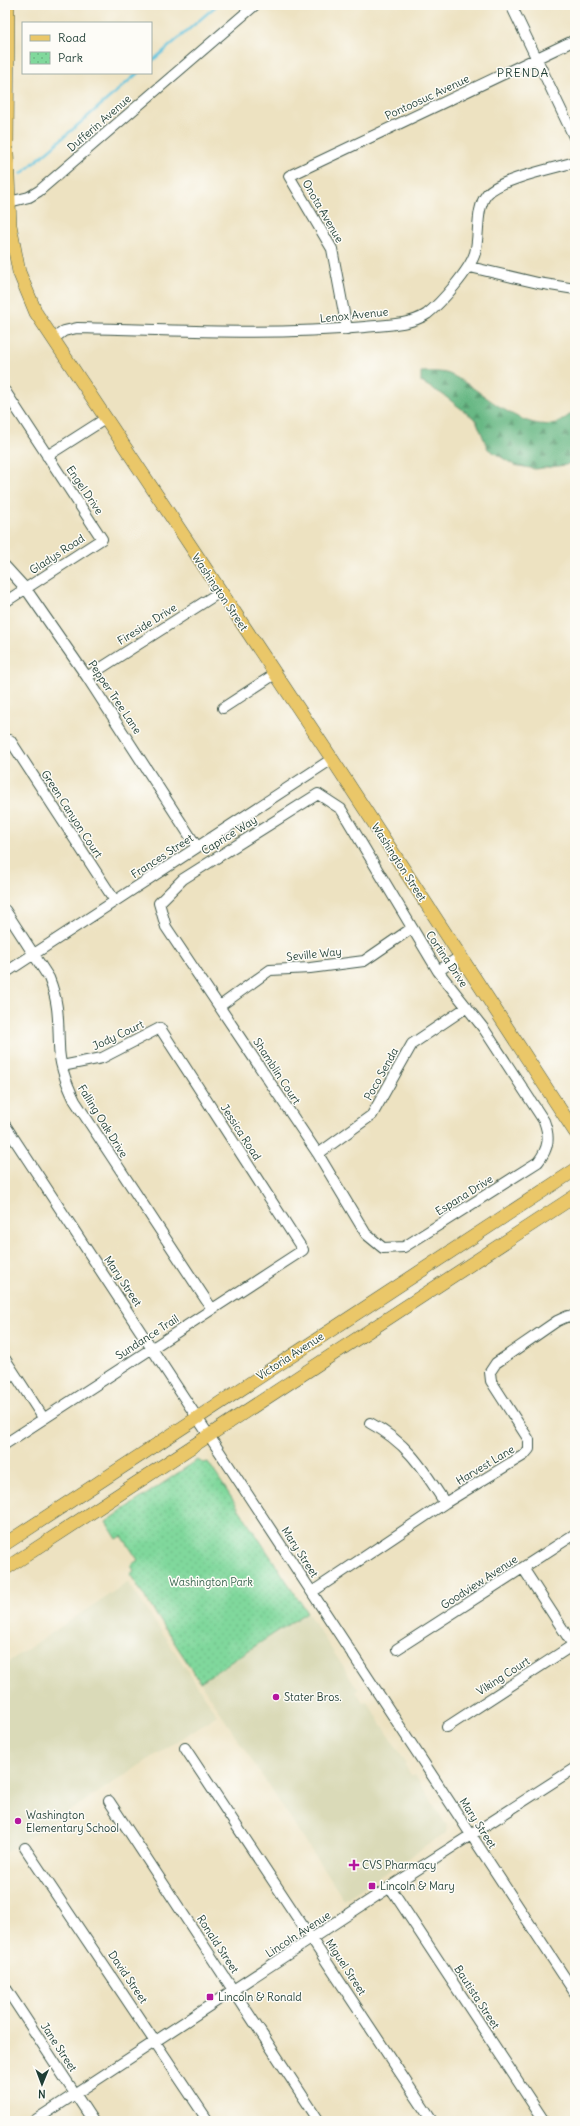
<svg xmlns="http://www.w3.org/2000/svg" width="580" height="2126" viewBox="0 0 580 2126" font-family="Delius,sans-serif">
  <defs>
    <pattern id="forest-firs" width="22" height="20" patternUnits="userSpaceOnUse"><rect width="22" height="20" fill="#68b884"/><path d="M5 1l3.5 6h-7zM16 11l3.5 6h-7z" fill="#55976d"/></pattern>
    <pattern id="park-dots" width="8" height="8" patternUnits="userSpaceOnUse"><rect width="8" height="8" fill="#80d89c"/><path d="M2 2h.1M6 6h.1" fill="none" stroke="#6eba87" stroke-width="1.8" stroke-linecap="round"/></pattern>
  </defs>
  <rect width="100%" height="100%" fill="#fdfcf7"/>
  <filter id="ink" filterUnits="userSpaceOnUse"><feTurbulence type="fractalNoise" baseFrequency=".025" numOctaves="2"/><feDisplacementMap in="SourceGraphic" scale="8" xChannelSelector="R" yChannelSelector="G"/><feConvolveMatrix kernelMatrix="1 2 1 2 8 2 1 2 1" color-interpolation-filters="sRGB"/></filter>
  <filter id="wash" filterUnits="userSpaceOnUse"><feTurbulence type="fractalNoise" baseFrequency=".012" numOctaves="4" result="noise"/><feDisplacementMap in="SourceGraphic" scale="16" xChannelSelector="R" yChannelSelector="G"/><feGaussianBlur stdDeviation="0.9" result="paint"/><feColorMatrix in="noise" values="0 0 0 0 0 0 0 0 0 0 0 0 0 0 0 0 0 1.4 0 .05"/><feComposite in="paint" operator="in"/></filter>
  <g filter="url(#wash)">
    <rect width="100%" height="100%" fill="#ede2c1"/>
    <path fill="#dadab8" d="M128,1582l89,133 -212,138v-189z
      M307,1612l51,77 -2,3 7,10 4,-1 39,61 -1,3 6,10h4l32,51 -1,7 -102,67 -144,-218z"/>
    <path fill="url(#forest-firs)" stroke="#447a5c" d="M421,372c9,0 20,-1 28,2 31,13 67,56 105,50 6,-1 15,-9 21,-13v49l-9,5 -31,4 -21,-4 -26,-16 -12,-29 -34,-26 -21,-12z"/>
    <path fill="url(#park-dots)" stroke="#508a68" d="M197,1460l7,3 4,-1 99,150 -107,70 -70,-108 4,-3 -3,-6 7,-5 -16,-24 -5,3 -11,-17z"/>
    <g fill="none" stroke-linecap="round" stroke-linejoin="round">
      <path stroke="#5dc1db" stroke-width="2.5" d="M151,62l66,-57
        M21,174l117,-101"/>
    </g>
  </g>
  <g filter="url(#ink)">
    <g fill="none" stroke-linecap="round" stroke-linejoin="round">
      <g stroke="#3e5649" stroke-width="12">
        <path id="minor" d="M511,5l64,134
          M9,202l20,-5 10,-6 216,-186
          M470,267l68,16 37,6
          M347,329l-15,-80 -43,-73 286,-136
          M53,339l11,-8 13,-3c96,2 193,8 288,-1 19,-2 46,-2 62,-13 14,-11 43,-44 48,-61 5,-18 0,-44 12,-59 13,-15 68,-26 88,-32
          M5,391l97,148 -97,63
          M47,456l58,-37
          M5,566l21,23 61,88 110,170
          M87,677l133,-85
          M223,708l52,-34
          M10,740l105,161
          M318,794l23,15 97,162 46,58 60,92c6,16 5,27 -6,41l-134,85 -21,1 -17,-14 -48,-80 -152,-227 -7,-24 24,-24z
          M5,910l44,68c10,25 9,41 10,67 0,19 7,38 16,56l137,208
          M438,971l23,-15
          M5,973l327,-214
          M220,1006l50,-36 40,-2 54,-7 48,-33
          M5,1125l570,868
          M318,1154l54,-39 40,-71 55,-37
          M5,1359l39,60
          M370,1423c38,20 53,46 75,80
          M5,1444l298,-194 -143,-222 -58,30 -40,8
          M523,1568l52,80
          M312,1592l133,-89 79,-48 5,-6v-9l-38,-59 -1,-9 6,-9 61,-42 11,-5 7,3
          M397,1649l178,-115
          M447,1727l126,-82
          M185,1748l247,373
          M109,1801l210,320
          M25,1848l183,273
          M390,1887l154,234
          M5,1987l88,134
          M34,2121l356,-234 185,-119"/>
      </g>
      <g stroke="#3e5649" stroke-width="14">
        <path id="major" d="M8,5l-1,147 3,73 9,47 17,41 296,446 243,373
          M5,1544l570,-374
          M5,1569l570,-373"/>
      </g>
      <use href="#minor" stroke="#fff" stroke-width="10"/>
      <use href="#major" stroke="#eac769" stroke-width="13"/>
    </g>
  </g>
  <g fill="#b5179e" stroke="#fdfcf7" stroke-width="1.5">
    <circle cx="276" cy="1697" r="4"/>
    <circle cx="18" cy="1821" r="4"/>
    <path d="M352 1859h4v4h4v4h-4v4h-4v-4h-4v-4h4z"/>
    <rect x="368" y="1882" width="8" height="8" rx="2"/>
    <rect x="206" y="1993" width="8" height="8" rx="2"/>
  </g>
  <g text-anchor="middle" stroke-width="3" stroke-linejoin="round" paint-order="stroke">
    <g font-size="11" fill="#1f3d34" stroke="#fdfcf7">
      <text transform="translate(427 97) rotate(-25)" y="4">Pontoosuc Avenue</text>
      <text transform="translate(99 123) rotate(-41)" y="4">Dufferin Avenue</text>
      <text transform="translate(323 211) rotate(60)" y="4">Onota Avenue</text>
      <text transform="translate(354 315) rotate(-6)" y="4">Lenox Avenue</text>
      <text transform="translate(85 490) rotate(56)" y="4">Engel Drive</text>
      <text transform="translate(57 554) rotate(-33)" y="4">Gladys Road</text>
      <text transform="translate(220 592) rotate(56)" y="4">Washington Street</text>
      <text transform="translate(147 624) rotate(-32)" y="4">Fireside Drive</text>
      <text transform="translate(115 697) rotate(56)" y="4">Pepper Tree Lane</text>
      <text transform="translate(72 814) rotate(57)" y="4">Green Canyon Court</text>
      <text transform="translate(229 835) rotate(-32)" y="4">Caprice Way</text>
      <text transform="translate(162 856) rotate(-33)" y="4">Frances Street</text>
      <text transform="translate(399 862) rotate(57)" y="4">Washington Street</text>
      <text transform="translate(314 954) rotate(-6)" y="4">Seville Way</text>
      <text transform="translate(447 959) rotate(56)" y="4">Cortina Drive</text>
      <text transform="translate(118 1035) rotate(-25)" y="4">Jody Court</text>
      <text transform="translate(277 1071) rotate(57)" y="4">Shamblin Court</text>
      <text transform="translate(381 1074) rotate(-61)" y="4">Poco Senda</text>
      <text transform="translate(103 1121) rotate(58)" y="4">Falling Oak Drive</text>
      <text transform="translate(241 1132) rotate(57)" y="4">Jessica Road</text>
      <text transform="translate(464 1195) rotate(-32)" y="4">Espana Drive</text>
      <text transform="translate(123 1281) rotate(56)" y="4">Mary Street</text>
      <text transform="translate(147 1337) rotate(-33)" y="4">Sundance Trail</text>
      <text transform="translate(290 1356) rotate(-33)" y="4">Victoria Avenue</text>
      <text transform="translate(485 1465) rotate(-31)" y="4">Harvest Lane</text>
      <text transform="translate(300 1552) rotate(57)" y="4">Mary Street</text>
      <text transform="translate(479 1582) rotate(-33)" y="4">Goodview Avenue</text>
      <text transform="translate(503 1676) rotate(-33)" y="4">Viking Court</text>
      <text transform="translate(478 1823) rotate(57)" y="4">Mary Street</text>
      <text transform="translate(298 1934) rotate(-33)" y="4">Lincoln Avenue</text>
      <text transform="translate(218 1944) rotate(57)" y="4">Ronald Street</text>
      <text transform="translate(346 1967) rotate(57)" y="4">Miguel Street</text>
      <text transform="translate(128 1977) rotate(56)" y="4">David Street</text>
      <text transform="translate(477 1997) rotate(57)" y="4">Bautista Street</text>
      <text transform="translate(59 2047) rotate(57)" y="4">Jane Street</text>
    </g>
    <g font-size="11" fill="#37644e" stroke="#fdfcf7">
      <text x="211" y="1586">Washington Park</text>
    </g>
    <g font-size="11" fill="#1f3d34" stroke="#fdfcf7" text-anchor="start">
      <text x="284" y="1701">Stater Bros.</text>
      <text x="26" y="1819">Washington<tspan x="26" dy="13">Elementary School</tspan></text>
      <text x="362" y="1869">CVS Pharmacy</text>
      <text x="380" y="1890">Lincoln &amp; Mary</text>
      <text x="218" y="2001">Lincoln &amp; Ronald</text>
    </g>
    <g font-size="12" letter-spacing="1" fill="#1f3d34" stroke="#fdfcf7">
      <text x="523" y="77">PRENDA</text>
    </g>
  </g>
  <rect width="580" height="2126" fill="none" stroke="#fdfcf7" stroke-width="20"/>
  <rect x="22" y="22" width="130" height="52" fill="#fdfcf7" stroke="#a4b0a9"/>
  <rect x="30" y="35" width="20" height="6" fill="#eac769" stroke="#a4b0a9"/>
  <text x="58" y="42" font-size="12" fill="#1f3d34">Road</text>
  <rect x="30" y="52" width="20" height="12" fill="url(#park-dots)" stroke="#a4b0a9"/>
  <text x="58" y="62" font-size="12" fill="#1f3d34">Park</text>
  <g transform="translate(42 2084) rotate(181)" stroke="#fdfcf7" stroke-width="3" paint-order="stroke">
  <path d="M0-3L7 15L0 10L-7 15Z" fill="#1f3d34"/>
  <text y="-6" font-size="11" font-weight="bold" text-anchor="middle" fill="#1f3d34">N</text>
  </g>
</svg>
